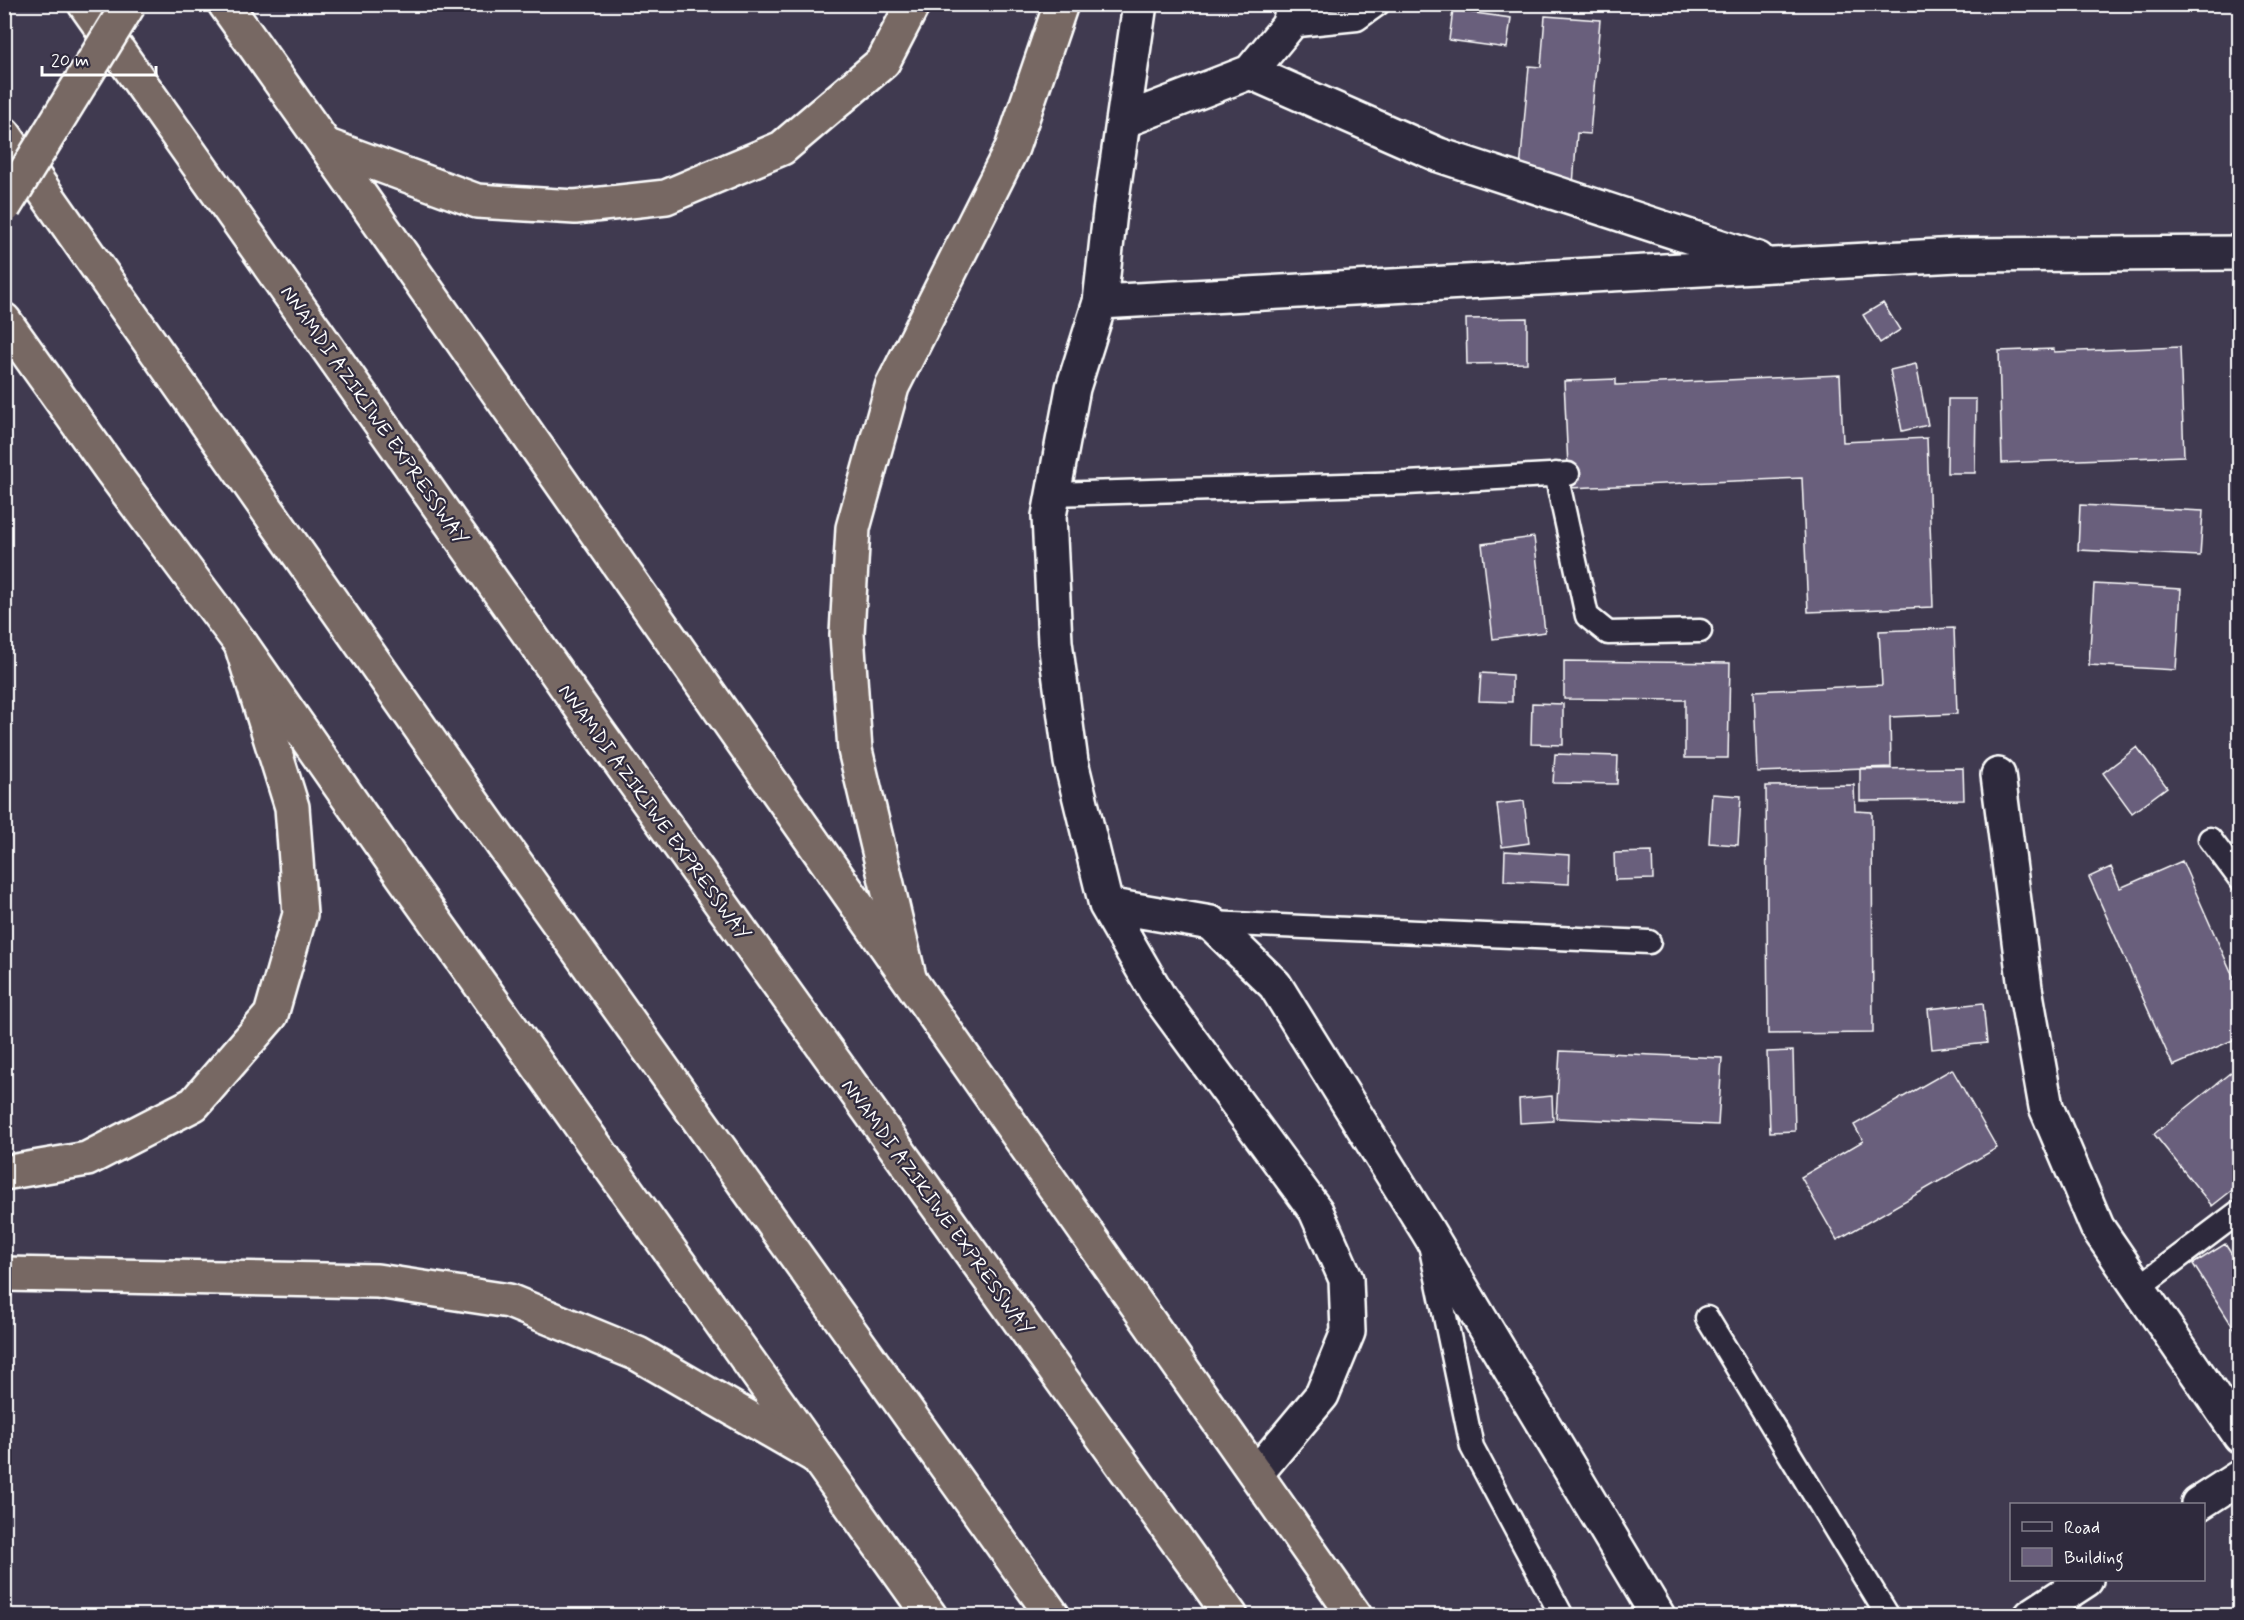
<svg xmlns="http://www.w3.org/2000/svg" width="2244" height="1620" viewBox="0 0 2244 1620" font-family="Mynerve,sans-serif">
  <rect width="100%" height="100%" fill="#403a50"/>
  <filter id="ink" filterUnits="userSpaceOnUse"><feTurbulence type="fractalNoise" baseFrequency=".0167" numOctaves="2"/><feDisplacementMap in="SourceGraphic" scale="12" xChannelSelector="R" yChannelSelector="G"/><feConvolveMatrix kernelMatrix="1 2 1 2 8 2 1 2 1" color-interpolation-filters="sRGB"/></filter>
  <g filter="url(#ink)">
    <path fill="#695e7b" stroke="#fff" stroke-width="1.5" d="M1855,4h47v2l-47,-1z
      M1453,10l58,8 -4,30 -58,-8z
      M1545,16l55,4 -10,114 -13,-1 -4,52 -54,-4 10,-115 12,1z
      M1883,303l17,27 -20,13 -17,-28z
      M1527,318v45l-60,1 -1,-45z
      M2180,347l4,109 -182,7 -3,-112 55,-2v3z
      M1916,364l12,61 -26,6 -12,-61z
      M1840,375l3,67 84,-4 6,169 -125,5 -6,-134 -233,10 -5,-107 52,-2v6z
      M1948,399h28l-1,74h-28z
      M2080,505l123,6 -3,45 -122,-6z
      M1534,537l11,95 -52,7 -11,-95z
      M2094,584l87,5 -5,81 -87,-5z
      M1954,628l3,86 -67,3 1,50 -134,5 -3,-81 128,-6 -3,-54z
      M1564,661l166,2 -2,95h-43v-58l-121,-1z
      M1481,673l31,2v27l-33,-1z
      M1532,703l31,1v41l-32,-1z
      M2137,747l30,40 -35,26 -29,-40z
      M1555,754l63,2 -1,28 -64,-1z
      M1963,768l1,32 -104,1v-32z
      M1854,785l1,26 17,1 1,221 -105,1 -2,-248z
      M1712,794l29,2 -3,49 -29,-2z
      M1524,801l5,42 -27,4 -5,-43z
      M1505,851l65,4 -1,29 -65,-3z
      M1652,852l1,27 -38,1 -1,-27z
      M2182,861l58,131v45l-67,29 -84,-189 22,-10 9,21z
      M1983,1003l4,40 -55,6 -4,-40z
      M1560,1051l162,7 -4,67 -162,-7z
      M1793,1051l2,80 -25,1 -3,-80z
      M2240,1065v119l-28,22 -58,-72z
      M1952,1069l45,79 -160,92 -36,-63 62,-36 -9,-16z
      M1552,1096l1,25 -33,2 -1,-24z
      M2225,1244l15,23v71l-47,-74z"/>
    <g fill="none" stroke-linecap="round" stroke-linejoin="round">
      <g stroke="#fff" stroke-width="27">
        <path id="service" d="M1288,26l69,-7 21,-15
          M1556,474l31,142 21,17 92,-2
          M1053,494l354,-11 161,-9
          M2210,839l30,40
          M1211,923l438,19
          M1431,1249l41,198 90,169
          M2139,1287l101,-76
          M1707,1318l181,298"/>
      </g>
      <g stroke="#fff" stroke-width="38">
        <path id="minor" d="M1140,4l-30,208 -10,90 -27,86 -24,128 6,126 16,120 35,143 53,92 157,214 30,68 2,53 -26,63 -66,79
          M1250,72l189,83 319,104
          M1123,121l127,-49 38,-46 7,-22
          M1100,302l857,-47 283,-2
          M1998,775l27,213 21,119 51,120 143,209
          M1106,905l105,18 64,62 152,245 231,386
          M2198,1504l42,-27
          M2031,1616l55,-36"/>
      </g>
      <g stroke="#fff" stroke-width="38">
        <path id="trunk" d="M225,4l100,141 1030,1471
          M4,320l107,150 130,174 162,232 527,740"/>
      </g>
      <g stroke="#fff" stroke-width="38">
        <path id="motorway" d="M85,4l509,722 637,890
          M4,134l469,669 580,813
          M325,145l152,56 98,6 91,-10 116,-49 101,-86 30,-58
          M909,977l-54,-227 -8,-116 6,-106 39,-141 120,-239 49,-144
          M4,1173l83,-14 107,-55 77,-89 29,-101 -8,-107 -51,-163
          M4,1274l373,7 132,20 129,53 179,103"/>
      </g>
      <use href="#service" stroke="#2f2a3d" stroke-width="22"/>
      <use href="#minor" stroke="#2f2a3d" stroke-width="33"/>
      <use href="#trunk" stroke="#776864" stroke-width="33"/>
      <use href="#motorway" stroke="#776864" stroke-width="33"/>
      <g stroke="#fff" stroke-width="38" stroke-linecap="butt">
        <path id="motorway-bridge" d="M4,207l125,-203"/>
      </g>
      <use href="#motorway-bridge" stroke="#776864" stroke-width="33"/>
    </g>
  </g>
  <g text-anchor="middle" stroke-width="4.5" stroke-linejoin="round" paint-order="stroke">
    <g font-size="20" fill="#fff" stroke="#2f2a3d">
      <text transform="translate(375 415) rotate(55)" y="7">NNAMDI AZIKIWE EXPRESSWAY</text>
      <text transform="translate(655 812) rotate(54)" y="7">NNAMDI AZIKIWE EXPRESSWAY</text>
      <text transform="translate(938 1207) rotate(54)" y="7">NNAMDI AZIKIWE EXPRESSWAY</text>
    </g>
  </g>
  <rect width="2244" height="1620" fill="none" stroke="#2f2a3d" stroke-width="24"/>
  <rect x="12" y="12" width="2220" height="1596" fill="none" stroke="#fff" stroke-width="2" filter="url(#ink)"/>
  <rect x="2010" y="1503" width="195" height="78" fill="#2f2a3d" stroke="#827f8b" stroke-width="1.5"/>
  <rect x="2022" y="1522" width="30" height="9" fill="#2f2a3d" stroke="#827f8b" stroke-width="1.5"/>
  <text x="2064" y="1533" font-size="18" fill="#ffffff">Road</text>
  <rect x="2022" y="1548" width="30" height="18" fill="#695e7b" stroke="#827f8b" stroke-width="1.5"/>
  <text x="2064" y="1563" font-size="18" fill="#ffffff">Building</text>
  <path d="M42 66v9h114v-9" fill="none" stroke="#ffffff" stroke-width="3"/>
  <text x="51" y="66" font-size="18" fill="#ffffff" stroke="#2f2a3d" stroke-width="4.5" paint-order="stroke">20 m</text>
</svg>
